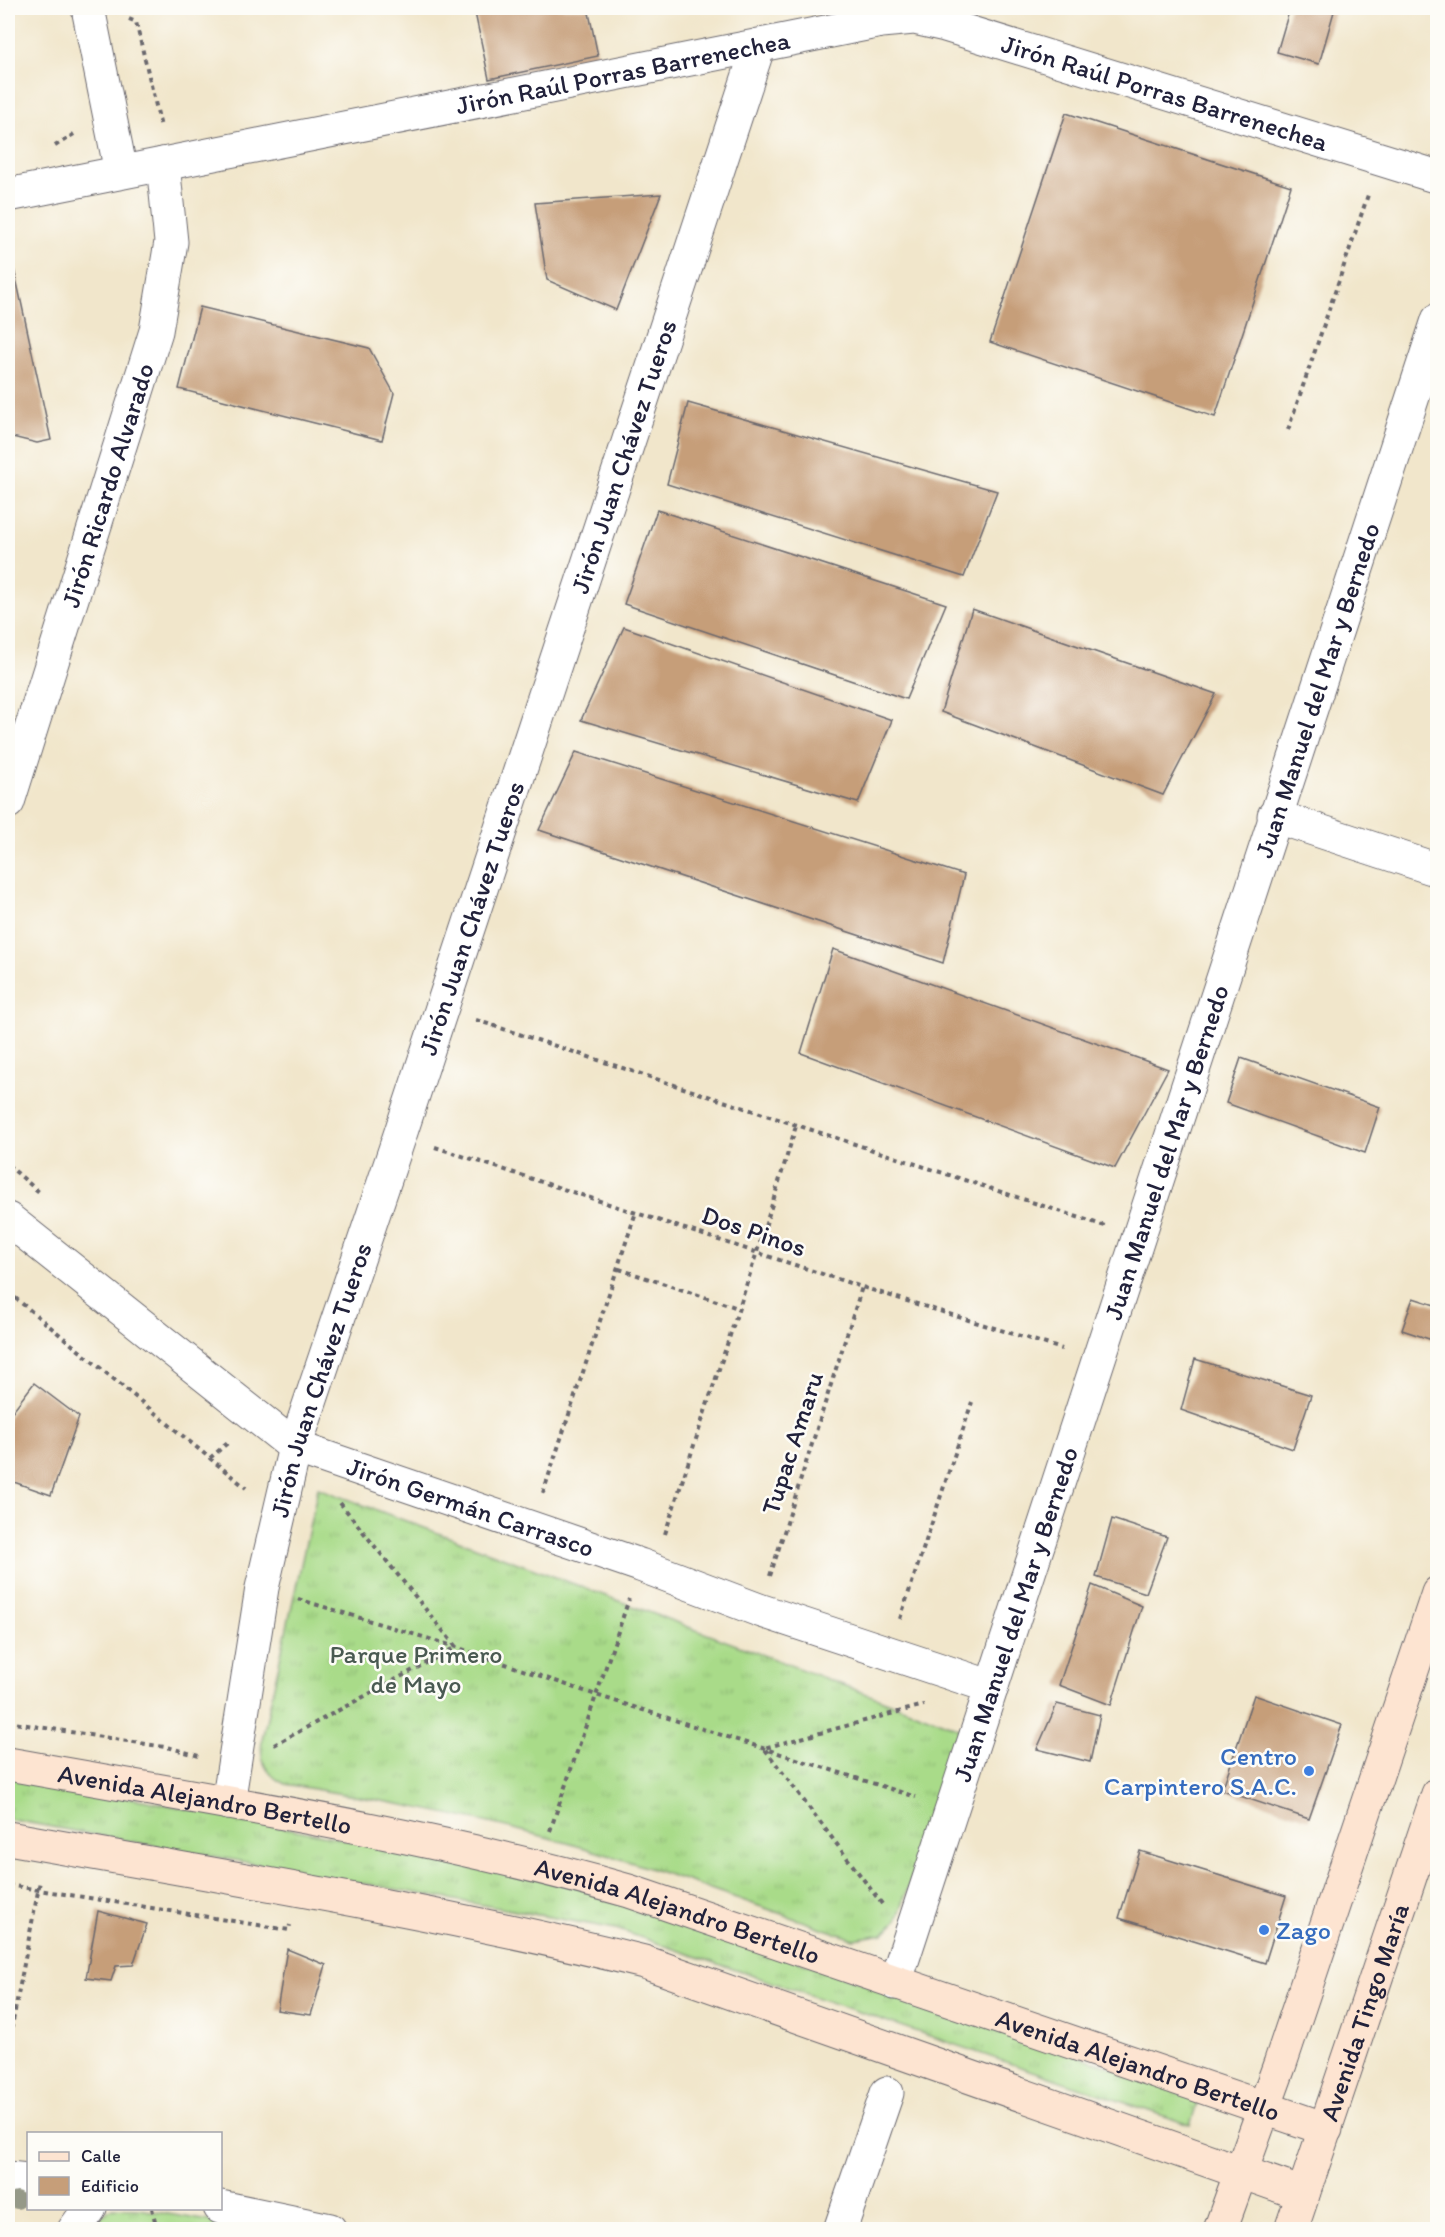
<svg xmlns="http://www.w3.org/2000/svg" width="1445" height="2237" viewBox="0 0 1445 2237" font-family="Itim,sans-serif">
  <defs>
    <pattern id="grass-tufts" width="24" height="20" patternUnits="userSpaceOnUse" patternTransform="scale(1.5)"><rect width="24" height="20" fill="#a9db89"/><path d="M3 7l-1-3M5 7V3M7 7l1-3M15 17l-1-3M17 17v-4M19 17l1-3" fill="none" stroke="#91bc77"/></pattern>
  </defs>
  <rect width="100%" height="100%" fill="#fdfcf7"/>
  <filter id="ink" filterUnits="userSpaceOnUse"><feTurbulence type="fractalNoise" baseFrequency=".0167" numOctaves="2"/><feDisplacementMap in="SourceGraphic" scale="12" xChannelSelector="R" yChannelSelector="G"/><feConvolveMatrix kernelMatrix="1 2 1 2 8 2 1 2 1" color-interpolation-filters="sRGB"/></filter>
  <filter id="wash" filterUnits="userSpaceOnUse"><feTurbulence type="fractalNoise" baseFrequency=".008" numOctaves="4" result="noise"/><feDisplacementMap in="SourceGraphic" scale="24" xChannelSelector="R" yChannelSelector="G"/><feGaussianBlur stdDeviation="1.35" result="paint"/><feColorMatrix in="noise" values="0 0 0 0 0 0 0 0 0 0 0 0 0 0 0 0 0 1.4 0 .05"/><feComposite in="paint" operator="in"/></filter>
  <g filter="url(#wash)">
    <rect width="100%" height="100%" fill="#f1e6cb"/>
    <path fill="url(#grass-tufts)" stroke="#667e62" stroke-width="1.5" d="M318,1488l645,242 -66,190 -14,14 -29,5c-107,-36 -214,-78 -324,-106 -81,-21 -163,-35 -245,-49 -19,-9 -26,-23 -23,-44z
      M8,1774l557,108 634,215 -9,28 -574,-196 -608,-110z
      M112,2208l27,1 117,20 -160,1 6,-14z"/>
    <g id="blocks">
      <path fill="#c69e79" d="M474,8h114l10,48 -109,23z
        M1290,8h45l-16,56 -42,-12z
        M1066,113l225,73 -76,231 -225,-75z
        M661,194l-45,116 -69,-30 -12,-77z
        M8,241l43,199 -14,3 -29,-7z
        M200,307l169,41 25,45 -12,47 -203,-51z
        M688,403l309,88 -33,86 -297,-93z
        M657,510l289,94 -40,95 -282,-95z
        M972,609l244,85 -53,101 -222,-83z
        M624,627l268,93 -34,83 -277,-83z
        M576,752l388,123 -21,88 -404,-133z
        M833,949l335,120 -53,99 -314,-115z
        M1241,1058l139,49 -15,46 -139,-50z
        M1413,1298l25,8v36l-36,-12z
        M1195,1359l116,36 -18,54 -112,-39z
        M34,1383l45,34 -28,78 -43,-15v-63z
        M1112,1519l55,18 -21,56 -50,-16z
        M1092,1585l50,21 -31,99 -52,-20z
        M1254,1695l88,30 -33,94 -87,-29z
        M1057,1704l43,11 -10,47 -53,-13z
        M1140,1851l146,45 -21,67 -146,-45z
        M98,1911l49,13 -14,41 -17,1 -5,15 -25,-3z
        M287,1949l39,16 -15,50 -34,-5z"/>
    </g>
  </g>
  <g filter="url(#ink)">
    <use href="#blocks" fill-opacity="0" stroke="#6a676d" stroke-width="1.5"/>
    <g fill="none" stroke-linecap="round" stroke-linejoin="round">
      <g stroke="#6a676d" stroke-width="35">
        <g id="street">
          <path d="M88,8l33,164"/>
          <path id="s1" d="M8,195l873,-174 33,-3 31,7 493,152"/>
          <path id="s2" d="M8,802l148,-471 15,-89 -8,-78"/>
          <path d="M1274,816l164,54"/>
          <path id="s3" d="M8,1219l287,228 345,118 119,45 233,77"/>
          <path id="s4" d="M228,1803l34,-215 33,-141 105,-312 359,-1090"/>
          <path id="s5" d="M895,1983l543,-1663"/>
          <path d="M8,2178l20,2"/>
          <path d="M220,2207l110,23"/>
          <path d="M74,2230l16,-22"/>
          <path d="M840,2230l47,-137"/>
        </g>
      </g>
      <g stroke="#6a676d" stroke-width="35">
        <g id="secondary">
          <path id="s6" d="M8,1764c208,37 417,69 621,127l697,238"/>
          <path d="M8,1838c213,38 426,72 636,124l659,232"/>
          <path d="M1220,2230l60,-166 158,-471"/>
          <path id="s7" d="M1291,2230l147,-436"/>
        </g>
      </g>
      <path stroke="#6a676d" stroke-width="4" stroke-dasharray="4.5 4.5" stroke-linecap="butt" d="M129,19l7,3 25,105
        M55,146l19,-12
        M1288,430l80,-235
        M476,1020l629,206
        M435,1147l427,140 200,62
        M8,1165l31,27
        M619,1269l119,39
        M8,1292l238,196
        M210,1458l20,-17
        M543,1493l93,-281
        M665,1534c44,-136 90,-271 131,-408
        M770,1576l92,-289
        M298,1599l158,48 140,48 320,102
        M900,1619l72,-217
        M8,1722l163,26 28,8
        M274,1745l182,-98 -116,-144
        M550,1831l79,-232
        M8,1885l281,45 1,-5
        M882,1904l-118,-156 160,-43
        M8,2047l32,-166
        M152,2208l5,22"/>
      <use href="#street" stroke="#fff" stroke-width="33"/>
      <use href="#secondary" stroke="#fde4d1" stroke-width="33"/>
    </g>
    <circle fill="#959988" cx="17" cy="2200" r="9"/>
  </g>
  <g fill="#3f7fe0" stroke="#fdfcf7" stroke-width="2">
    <circle cx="1309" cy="1771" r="6"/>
    <circle cx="1264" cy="1930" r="6"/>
  </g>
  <g text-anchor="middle" stroke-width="5" stroke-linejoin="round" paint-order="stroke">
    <g font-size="26" fill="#22223b" stroke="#fdfcf7">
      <text dy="9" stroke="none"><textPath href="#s1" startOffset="627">Jirón Raúl Porras Barrenechea</textPath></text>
      <text dy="9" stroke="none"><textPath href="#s1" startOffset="1185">Jirón Raúl Porras Barrenechea</textPath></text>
      <text dy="9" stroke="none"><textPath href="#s4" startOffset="1406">Jirón Juan Chávez Tueros</textPath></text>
      <text dy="9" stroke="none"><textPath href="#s2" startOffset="332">Jirón Ricardo Alvarado</textPath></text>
      <text dy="9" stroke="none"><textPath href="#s5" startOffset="1360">Juan Manuel del Mar y Bernedo</textPath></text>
      <text dy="9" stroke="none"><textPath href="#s4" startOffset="920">Jirón Juan Chávez Tueros</textPath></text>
      <text dy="9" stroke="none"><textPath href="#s5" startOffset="874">Juan Manuel del Mar y Bernedo</textPath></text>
      <text transform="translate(754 1231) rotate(19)" y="9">Dos Pinos</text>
      <text dy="9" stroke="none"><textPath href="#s4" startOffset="434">Jirón Juan Chávez Tueros</textPath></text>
      <text transform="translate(792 1443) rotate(-72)" y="9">Tupac Amaru</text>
      <text dy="9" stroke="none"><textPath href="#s3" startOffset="552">Jirón Germán Carrasco</textPath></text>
      <text dy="9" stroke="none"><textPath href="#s5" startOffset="388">Juan Manuel del Mar y Bernedo</textPath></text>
      <text dy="9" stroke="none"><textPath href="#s6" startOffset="200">Avenida Alejandro Bertello</textPath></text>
      <text dy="9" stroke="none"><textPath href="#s6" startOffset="686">Avenida Alejandro Bertello</textPath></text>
      <text dy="9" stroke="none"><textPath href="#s7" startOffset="230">Avenida Tingo María</textPath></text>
      <text dy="9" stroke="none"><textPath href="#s6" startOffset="1172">Avenida Alejandro Bertello</textPath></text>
    </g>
    <g font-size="26" fill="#4a5a52" stroke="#fdfcf7">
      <text x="416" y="1663">Parque Primero<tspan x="416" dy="30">de Mayo</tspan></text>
    </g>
    <g font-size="26" fill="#366cbe" stroke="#fdfcf7" text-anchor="end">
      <text x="1297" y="1765">Centro<tspan x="1297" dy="30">Carpintero S.A.C.</tspan></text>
      <text x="1276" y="1939" text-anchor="start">Zago</text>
    </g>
  </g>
  <rect width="1445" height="2237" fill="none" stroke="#fdfcf7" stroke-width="30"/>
  <rect x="27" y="2132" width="195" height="78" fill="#fdfcf7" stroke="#a5a5ac" stroke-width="1.5"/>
  <rect x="39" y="2152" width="30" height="9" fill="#fde4d1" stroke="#a5a5ac" stroke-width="1.5"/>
  <text x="81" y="2162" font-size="18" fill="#22223b">Calle</text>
  <rect x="39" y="2177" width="30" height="18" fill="#c69e79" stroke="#a5a5ac" stroke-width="1.5"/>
  <text x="81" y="2192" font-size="18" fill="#22223b">Edificio</text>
</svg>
